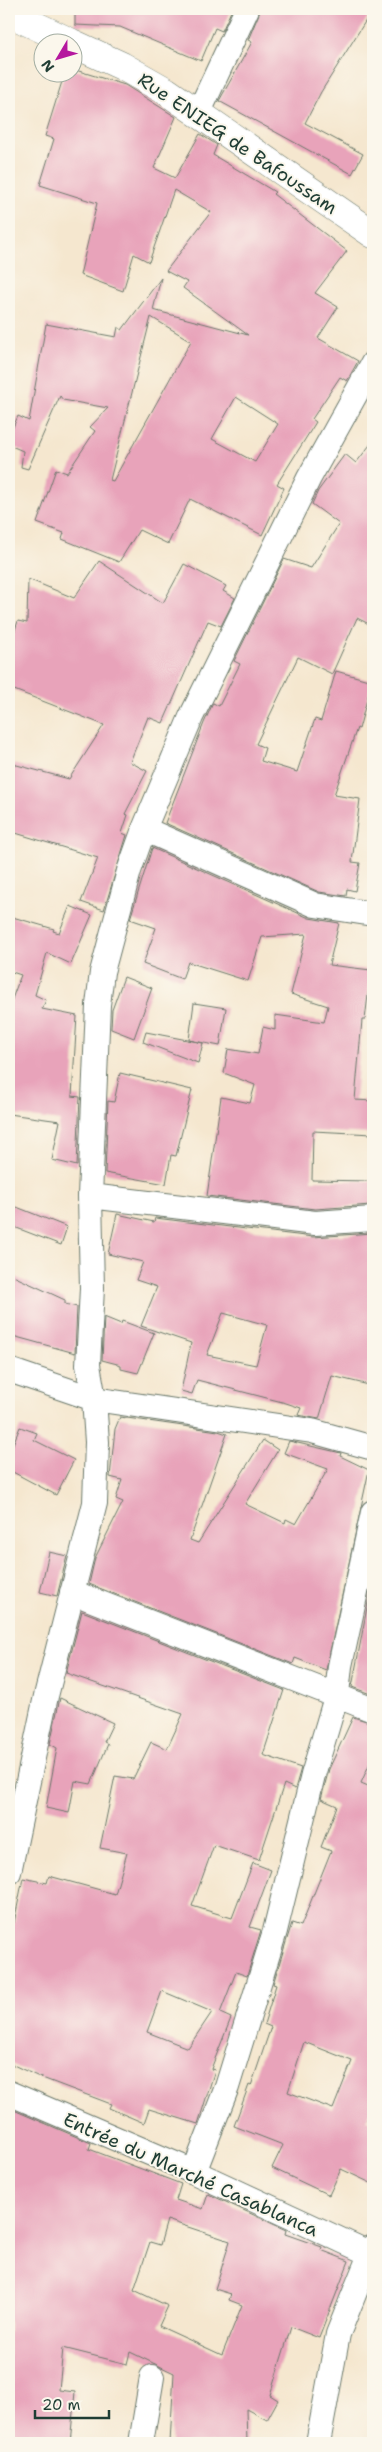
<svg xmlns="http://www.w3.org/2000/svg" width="382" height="2452" viewBox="0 0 382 2452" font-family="'Shantell Sans',sans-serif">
  <rect width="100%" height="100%" fill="#fbf7ec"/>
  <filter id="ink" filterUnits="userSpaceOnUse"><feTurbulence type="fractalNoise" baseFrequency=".02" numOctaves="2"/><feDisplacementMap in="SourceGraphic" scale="10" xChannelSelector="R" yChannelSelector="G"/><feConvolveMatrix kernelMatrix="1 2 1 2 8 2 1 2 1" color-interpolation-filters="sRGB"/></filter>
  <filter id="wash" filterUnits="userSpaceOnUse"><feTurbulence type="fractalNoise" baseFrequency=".0096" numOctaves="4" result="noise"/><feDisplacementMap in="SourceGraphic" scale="20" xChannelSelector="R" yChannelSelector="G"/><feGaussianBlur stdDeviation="1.12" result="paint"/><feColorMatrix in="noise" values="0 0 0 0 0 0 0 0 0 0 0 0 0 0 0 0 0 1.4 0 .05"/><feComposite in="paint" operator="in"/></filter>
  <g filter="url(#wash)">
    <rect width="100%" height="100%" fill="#f5e7cf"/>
    <g id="blocks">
      <path fill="#e8a3ba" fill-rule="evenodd" d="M75,9h157l-10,22 -7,-3 -14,33 -81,-34 -45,-2z
        M261,9h112l-52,83 -16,31 58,31 -11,20 -133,-73 33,-59 -4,-2z
        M72,69l53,16 51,32 -22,51 21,10 25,-44 17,11 -4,10 62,37 -2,2 74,57 -32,42 23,14 -20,31 40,23 -11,20 -7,-4 -28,42 4,3 -39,62 7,4 -22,47 -72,-36 -22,45 -29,-14 -20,32 -57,-23 2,-6 -27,-10 19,-54 11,4 28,-42 -5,-4 18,-19 -45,-8 -3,-4 -32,73 -7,-2 2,-16 -14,-6v-9l9,-20 11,5 17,-97 70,13 2,-10 4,3 39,-52 -8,32 95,25 -65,-47 4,-6 -21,-11 45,-59 -37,-22 -25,72 -15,-8 -11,37 -43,-16 17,-72 -57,-18 14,-46 -9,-3 20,-64h7zM151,317l40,24 -78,140 -3,-1zM236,397l42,27 -23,38 -43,-23z
        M373,441v185l-16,-8 -25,56 -34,-17 -42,87 9,4 -4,13 36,11 18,-53 6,2 15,-50 36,10 -13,48 -2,-1 -23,67 26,4 -8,63 8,1 -5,28 -8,-2 -1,7 -27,-4 -154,-69 39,-100 9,-20 6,3 21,-42 -6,-3 50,-102 27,9 28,-44 -27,-20 6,-13 27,-37 11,9z
        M99,561l64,42 21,-39 42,22 -3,5 12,7 -14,28 -13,-5 -45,102 -15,-6 -18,45 17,9 -22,43 3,1 -6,18 5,2 -23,75 -23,-8 17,-44 -89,-27v-50l4,-17 56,15 35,-54 -95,-37v-40l9,-27 9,2 1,-44 46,19z
        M152,848l157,70 30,5 -10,42 42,5 -6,50h-3l-7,80 18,1v33l-60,-3 -1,49 60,1 -1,24 -56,4 -108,-13 14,-99 29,6 5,-18 -31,-12 4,-24 30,5 5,-27 12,3v-15l49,7 4,-16 -37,-12 15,-60 -44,3 -14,44 -60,-19 -6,17 -39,-15 13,-36 -26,-9z
        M70,906l22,9 -21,49 -24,-11 -12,42 11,5 -4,9 35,7 -5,80 8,1 -3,69 -25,-6 8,-39 -51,-7v-70l3,-15 -3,-1v-21l12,-32 -12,-4v-55l45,13 -1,2 6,2z
        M124,977l28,11 -18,50 -23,-9 1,-19z
        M194,1003l32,5 -6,38 -31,-6z
        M146,1032l57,11 -5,20 -55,-21z
        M120,1073l72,17 -16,66 -5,-1 -5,29 -61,-11 3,-72 6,1z
        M9,1204l58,23 -6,18 -52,-20z
        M117,1214l37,8 1,-4 158,19 60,-4v153l-41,-10 -13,43 -21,-4 3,-7 -15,-5 -89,-23 -5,14 -11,-3 10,-48 -50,-17 16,-39 -21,-7 7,-18 -35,-8zM223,1313l44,12 -11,40 -49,-10z
        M9,1274l56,26v4l12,3 -2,46 -66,-18z
        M104,1317l17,7 1,-3 32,12 -16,40 -17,-4v-4l-19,-5z
        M120,1417l98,14 9,3 -37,106 8,3 65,-103 15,10 -33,54 40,19 1,-4 10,5 32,-55 -44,-16 5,-12 52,12 -1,3 29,14 -43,200 -31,-12 -2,6 -204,-80 6,-26 28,-56 -7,-3 6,-19 -12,-3 5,-48z
        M20,1427l17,6 -3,7 40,20 -18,35 -47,-25v-16z
        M49,1552l18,4 -10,40 -17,-4z
        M373,1576v119l-21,-8z
        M82,1611l202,79 -21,65 38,13 -6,21 -11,-5 -25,76 -45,-15 -22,61 40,12 21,-55 18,7 -21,57 11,3 -14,46 -11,-4 -16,41 11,5 -20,51 4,1 -17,54 -49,-15 -5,14 -35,-15 2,-4 -74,-28 -28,-13v-130l3,-10h2l9,-45 24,5 2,-7 66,18 12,-41 -27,-5 15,-72 18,3 18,-37 16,7 16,-35 -117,-41zM162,1991l50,21 -24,36 -41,-16z
        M60,1698l53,25 -9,19 4,2 -17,40 -16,-3 -6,32 -23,-5 11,-60 -7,-4z
        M353,1717l20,6v33l-12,27 12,5v316l-6,16 6,2v62l-32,-15 -12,26 -57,-27 11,-23 -49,-19 15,-41 2,1 20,-59 -7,-3 12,-39 -3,-1 19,-61 9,3 30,-75 -10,-4 16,-41 -16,-7 8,-30zM304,2042l48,19 -19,48 -45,-17z
        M9,2108l82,35 -2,6 92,35 -5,16 27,9 5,-15 5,2 73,34 -1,4 37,13 -1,3 28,11 -30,77 -28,-11 -21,68 8,5 -11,20 -21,-11 1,34h-77l4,-70 -44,-21 -3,12 -64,-16 -4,42 16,2 -5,51 -61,-5zM167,2220l63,21 -15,48 16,5 -2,6 13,5 -20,50 -63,-29 9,-20 -34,-16 16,-48 10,3z"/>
    </g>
  </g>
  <g filter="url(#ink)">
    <use href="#blocks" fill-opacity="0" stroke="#6a786a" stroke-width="1"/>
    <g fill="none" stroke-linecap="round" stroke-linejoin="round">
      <g stroke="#6a786a" stroke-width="26">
        <path id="minor" d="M198,114l49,-105
          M144,829l171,76 58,9
          M90,1196l225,27 58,-4
          M9,1370l85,29 218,32 61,17
          M72,1592l301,118
          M9,1872l37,-176 49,-193 2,-61 -3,-43 -6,-34 4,-77 -2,-92 8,-191 4,-33 27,-101 15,-42 47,-112 118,-239 64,-115
          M9,2093l185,79 179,83
          M194,2172l33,-85 48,-156 38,-156 24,-81 3,-28 33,-154
          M141,2443l11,-66
          M318,2443l20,-109 35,-87"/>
      </g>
      <g stroke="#6a786a" stroke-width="29">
        <path id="tertiary" d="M9,13l61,29
          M72,43l50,23 44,25 207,143"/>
      </g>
      <use href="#minor" stroke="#fff" stroke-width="24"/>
      <use href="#tertiary" stroke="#fff" stroke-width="28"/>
    </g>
  </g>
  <g text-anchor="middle" stroke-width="4" stroke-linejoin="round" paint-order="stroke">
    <g font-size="19" fill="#1f3d34" stroke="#fbf7ec">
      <text transform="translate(238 143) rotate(34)" y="7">Rue ENIEG de Bafoussam</text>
      <text transform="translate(191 2174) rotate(24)" y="7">Entrée du Marché Casablanca</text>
    </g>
  </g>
  <rect width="382" height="2452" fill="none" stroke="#fbf7ec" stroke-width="30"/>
  <g transform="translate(58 58) rotate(232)"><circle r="24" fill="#fbf7ec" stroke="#a3ada2"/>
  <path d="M0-4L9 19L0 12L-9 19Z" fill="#b5179e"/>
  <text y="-8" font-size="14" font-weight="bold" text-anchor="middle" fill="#1f3d34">N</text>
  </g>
  <path d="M35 2410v8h74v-8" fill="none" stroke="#1f3d34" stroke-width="2.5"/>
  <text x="42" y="2410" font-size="15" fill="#1f3d34" stroke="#fbf7ec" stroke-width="4" paint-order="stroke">20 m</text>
</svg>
